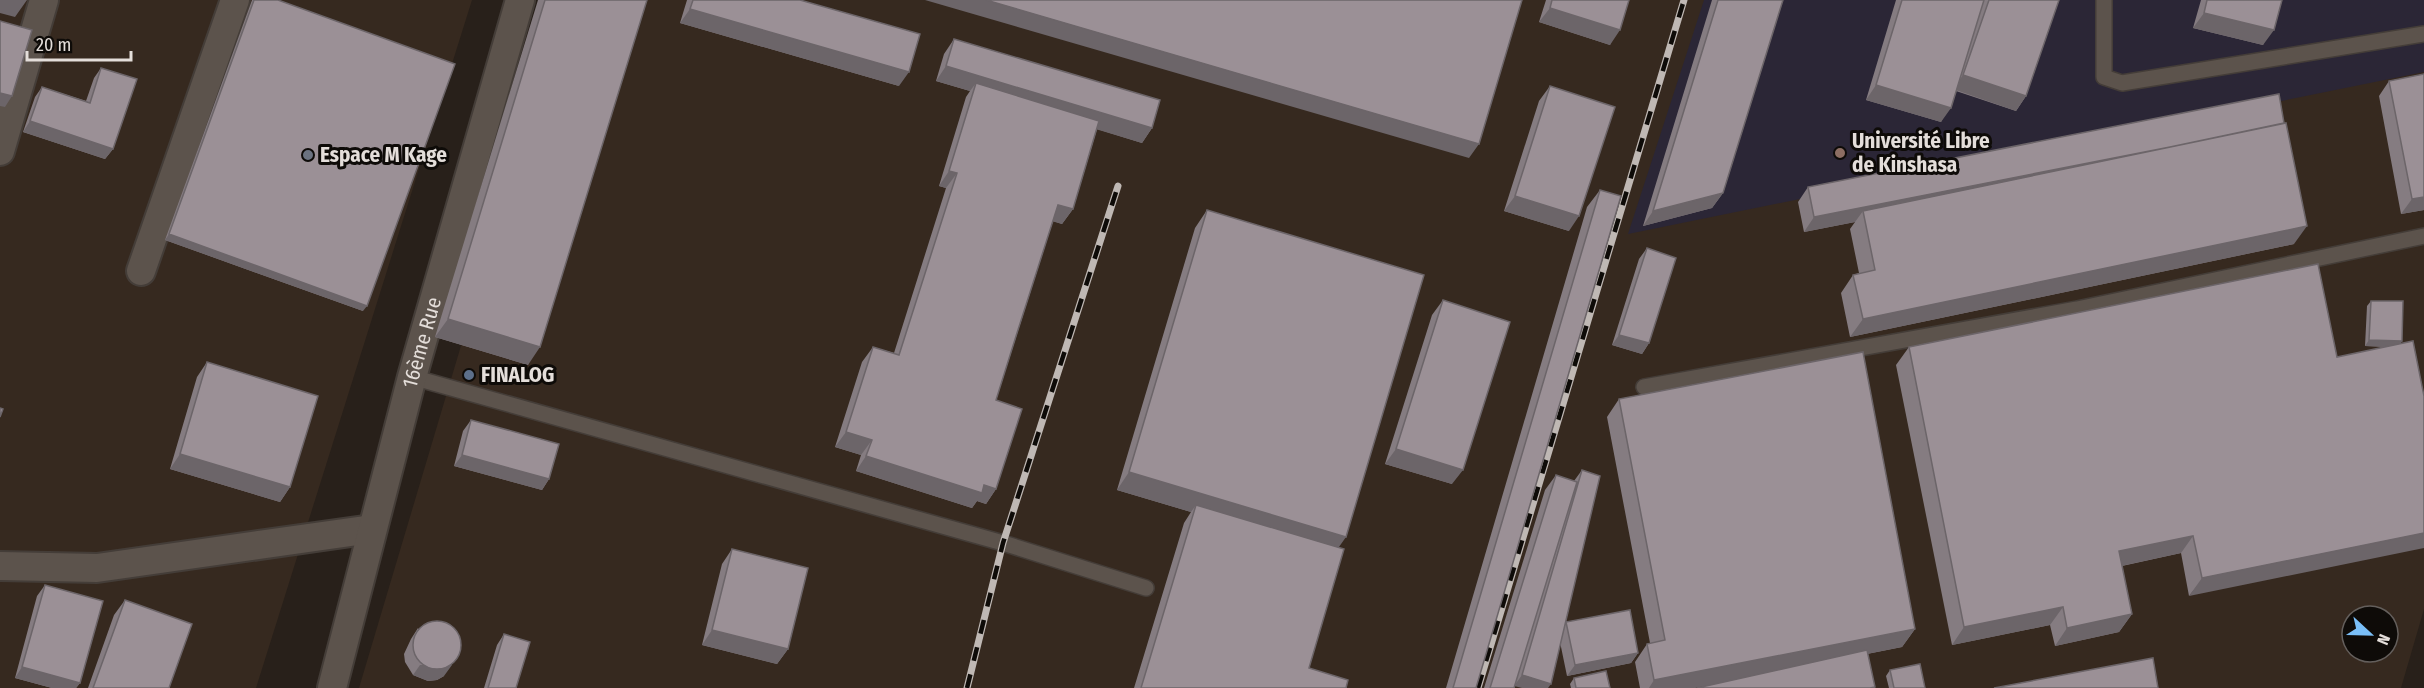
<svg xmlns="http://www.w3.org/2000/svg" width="2424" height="688" viewBox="0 0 2424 688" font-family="'Fira Sans Condensed',sans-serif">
  <rect width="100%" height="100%" fill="#28201a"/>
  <path fill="#36291f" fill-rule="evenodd" d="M0,0h472l-216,688h-256z
    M564,0h1860v609l-23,79h-2042zM2352,616h36v36h-36z"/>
  <path fill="#2b2636" d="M1704,0h720v72l-796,162z"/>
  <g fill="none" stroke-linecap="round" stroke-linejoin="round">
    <g stroke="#443d38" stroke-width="18">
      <path id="service" d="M2104,0v77l18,6 302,-49
        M412,377l591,166 143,45
        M1644,387l433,-78 347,-73"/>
    </g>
    <g stroke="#443d38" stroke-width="32">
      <g id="minor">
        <path d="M0,151l44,-151"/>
        <path d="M141,271l94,-271"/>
        <path d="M0,566l97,2 275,-39"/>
        <path id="s1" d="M332,688l80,-311 108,-377"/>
      </g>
    </g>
    <use href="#service" stroke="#5c534c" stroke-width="15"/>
    <use href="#minor" stroke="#5c534c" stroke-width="28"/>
    <g stroke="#bfb8b4" stroke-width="7">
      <path id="rail" d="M967,688l36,-145 115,-357
        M1478,688l206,-688"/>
    </g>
    <use href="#rail" stroke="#0e0b08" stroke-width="4.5" stroke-dasharray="14" stroke-linecap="butt"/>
  </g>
  <path fill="#857c81" d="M252,0h26l85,311 -198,-71z
    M538,0h109l-119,365 -93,-28z
    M687,0h113l99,86 -219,-63z
    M1546,0h83l-19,45 -71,-23z
    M1712,0h71l-60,193 -11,15 -69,18z
    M1896,0h163l-33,96 -10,15 -60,-20 -15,31 -75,-22z
    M2201,0h81l-19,45 -70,-17z
    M954,39l198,89 -10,15 -45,-14 -24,80 -11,15 -9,-3 -57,179v89l-10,15 -9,-3 -5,7 -116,-37 5,-16 -26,-8 27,-85 11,-15 21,6 52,-165 -7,-2 27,-89 4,-6 -34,-10 8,-27z
    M101,68l12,81 -8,10 -82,-27 12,-35 7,-10 44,14 8,-23z
    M2424,74v136l-23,4 -22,-118 10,-15z
    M1550,86l19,145 -65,-20 35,-110z
    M1808,187l486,57 -444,93 -9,-44 12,-18 6,-2 -9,-44 5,-7 -51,10 -6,-30z
    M1600,190l-124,498h-30l141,-481z
    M1207,210l131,338 -29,120 37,20h-212l50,-165 7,-11 -74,-22 78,-262z
    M1647,248l2,95 -7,11 -30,-9 27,-86z
    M1443,300l9,184 -67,-20 47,-149z
    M2371,301l31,40 -213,255 -8,-43 -59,13 10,48 -13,18 -64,14 -5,-21 -98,20 -56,-280 13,-18 428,10 50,-10 -22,-1 2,-40z
    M207,362l83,125 -10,15 -110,-33 27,-92z
    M1619,399l296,230 -13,18 -35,7 8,33 -1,1h-177l25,-6 -28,6h-54l-5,-26 12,-18 3,-1 -43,-226z
    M471,420l78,59 -7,11 -88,-24 9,-35z
    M1582,470l-17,155 1,-3 72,31 -7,10 -64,13 -7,-34 -45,44 -1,2h-30l61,-198 11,-15 18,6z
    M732,549l56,100 -11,15 -75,-19 20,-81z
    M45,585l35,98 -4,5h-24l-37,-10 22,-82z
    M125,600l44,88h-81l26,-73z
    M418,628l26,48 -7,4 -9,1 -15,-6 -8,-13 -1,-8 7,-15z
    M504,634l12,54h-32l13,-43z
    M1890,670l35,18h-36l-3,-12z
    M1574,678l36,10h-39l-1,-4z"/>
  <path fill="#6c6569" d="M0,0h27l-12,17 -15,-4z
    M925,0h61l493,144 -10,14z
    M1550,8l70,22 -10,15 -71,-23z
    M690,9l219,63 -10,14 -219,-63z
    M2204,13l70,17 -11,15 -70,-17z
    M946,66l206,62 -10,15 -169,-51 3,-9 -6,8 -34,-10z
    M1963,75l63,21 -10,15 -63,-22z
    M1876,85l75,23 -10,14 -75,-22z
    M0,93l12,3 -7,11 -5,-1z
    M30,121l83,28 -8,10 -82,-27z
    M2284,124l-421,87 -8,11 -51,10 10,-15z
    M949,171l8,2 -11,15 -7,-2z
    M1723,193l-11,15 -69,18 10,-15z
    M1515,196l64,20 -10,15 -65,-20z
    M2424,197v13l-23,4 11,-15z
    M1058,205l15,4 -11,15 -14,-4z
    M2307,226l-13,18 -444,93 13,-18z
    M169,234l198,72 -4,5 -198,-71z
    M448,319l92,28 -12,18 -93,-28z
    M1619,335l30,8 -7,11 -30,-9z
    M2369,340l33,1 -4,6 -33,-1z
    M846,432l26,8 -11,15 -26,-8z
    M1396,449l67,21 -11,14 -67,-20z
    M180,454l110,33 -10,15 -110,-33z
    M462,455l87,24 -7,11 -88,-24z
    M866,456l118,29 12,4 -10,15 -9,-3 -5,7 -116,-37z
    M1129,472l217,65 -12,17 -138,-49 -5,7 -74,-22z
    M2424,533v15l-235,48 13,-18z
    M2193,536l-12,17 -74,16 12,-18z
    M2063,607l-13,18 -98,20 12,-18z
    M2132,614l-13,18 -64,14 12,-18z
    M1915,629l-13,18 -208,41h-45l5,-8z
    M712,630l76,19 -11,15 -75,-19z
    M1638,653l-7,10 -64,13 8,-11z
    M420,665h32l-8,11 -7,4 -9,1 -15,-6z
    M22,667l58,16 -4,5h-24l-37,-10z
    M1522,675l29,9 -3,4h-26l-8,-2z"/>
  <path fill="#9b9096" stroke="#6c6569" stroke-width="1.5" d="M254,0h24l177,64 -88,242 -198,-72z
    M545,0h102l-107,347 -92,-28z
    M693,0h107l120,34 -11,38 -219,-63z
    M986,0h536l-43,144z
    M1552,0h77l-9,30 -70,-22z
    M1718,0h65l-60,193 -70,18z
    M1902,0h82l-33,108 -75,-23z
    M1989,0h70l-33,96 -63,-21z
    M2207,0h75l-8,30 -70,-17z
    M0,21l32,9 -20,66 -12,-3z
    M954,39l206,61 -8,28 -206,-62z
    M101,68l36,11 -24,70 -83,-28 12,-34 48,16z
    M2424,74v123l-12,2 -23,-118z
    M976,83l123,38 -26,88 -15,-4 -41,128 -21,67 26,9 -26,80 -12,-4 -2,8 -116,-37 6,-16 -26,-8 27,-85 26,8 58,-182 -8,-2z
    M1550,86l65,21 -36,109 -64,-20z
    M2279,94l5,29 -114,24 -356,70 -6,-30z
    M2286,123l21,103 -444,93 -10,-44 22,-5 -12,-59z
    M1600,190l21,6 -145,492h-23z
    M1207,210l217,65 -78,262 -217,-65z
    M1647,248l29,10 -27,85 -30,-8z
    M2318,264l19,93 76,-16 11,55v137l-222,45 -9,-42 -74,15 13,63 -65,14 -4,-21 -99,20 -55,-280z
    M1443,300l67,22 -47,148 -67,-21z
    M2371,301h32l-1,40 -33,-1z
    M1863,352l52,277 -261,51 -7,-36 18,-4 -46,-241z
    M207,362l111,34 -28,91 -110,-33z
    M0,408l3,1 -3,8z
    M471,420l88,24 -10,35 -87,-24z
    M1582,470l18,6 -49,208 -29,-9z
    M1556,475l21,7 -63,206h-24z
    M1196,505l148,44 -35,119 39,12 -2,8h-205z
    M732,549l76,19 -20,81 -76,-19z
    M45,585l58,16 -23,82 -58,-16z
    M125,600l67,24 -23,64h-76z
    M1630,610l8,43 -63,12 -9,-43z
    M413 645a24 24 0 1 1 48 0a24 24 0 1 1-48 0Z
    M504,634l26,8 -14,46h-28z
    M1867,650l8,37 -5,1h-173z
    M2153,658l5,30h-164z
    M1920,664l5,24h-31l-4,-18z
    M1606,671l4,17h-34l-2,-10z"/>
  <circle fill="#8d6e63" stroke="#0e0b08" stroke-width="2" cx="1840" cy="153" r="6"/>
  <circle fill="#6b7280" stroke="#0e0b08" stroke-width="2" cx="308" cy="155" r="6"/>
  <circle fill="#5c6f8a" stroke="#0e0b08" stroke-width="2" cx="469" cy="375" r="6"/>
  <g text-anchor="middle" stroke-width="6" stroke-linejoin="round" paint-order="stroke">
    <g font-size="21" font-weight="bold" fill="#e4deda" stroke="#0e0b08" text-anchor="start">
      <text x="1852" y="148">Université Libre<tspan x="1852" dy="24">de Kinshasa</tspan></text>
      <text x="320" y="162">Espace M Kage</text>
      <text x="481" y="382">FINALOG</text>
    </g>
    <g font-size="21" fill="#e4deda" stroke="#0e0b08">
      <text dy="7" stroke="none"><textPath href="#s1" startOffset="357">16ème Rue</textPath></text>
    </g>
  </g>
  <g transform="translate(2370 634) rotate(112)"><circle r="28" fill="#0e0b08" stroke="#645f5c" stroke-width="1.5"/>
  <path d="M0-4.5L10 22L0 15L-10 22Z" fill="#7abff8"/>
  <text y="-9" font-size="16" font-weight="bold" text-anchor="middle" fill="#e4deda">N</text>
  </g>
  <path d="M27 51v9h104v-9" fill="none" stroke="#e4deda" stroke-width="3"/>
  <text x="36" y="51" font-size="18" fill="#e4deda" stroke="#0e0b08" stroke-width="4.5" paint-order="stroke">20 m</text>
</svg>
